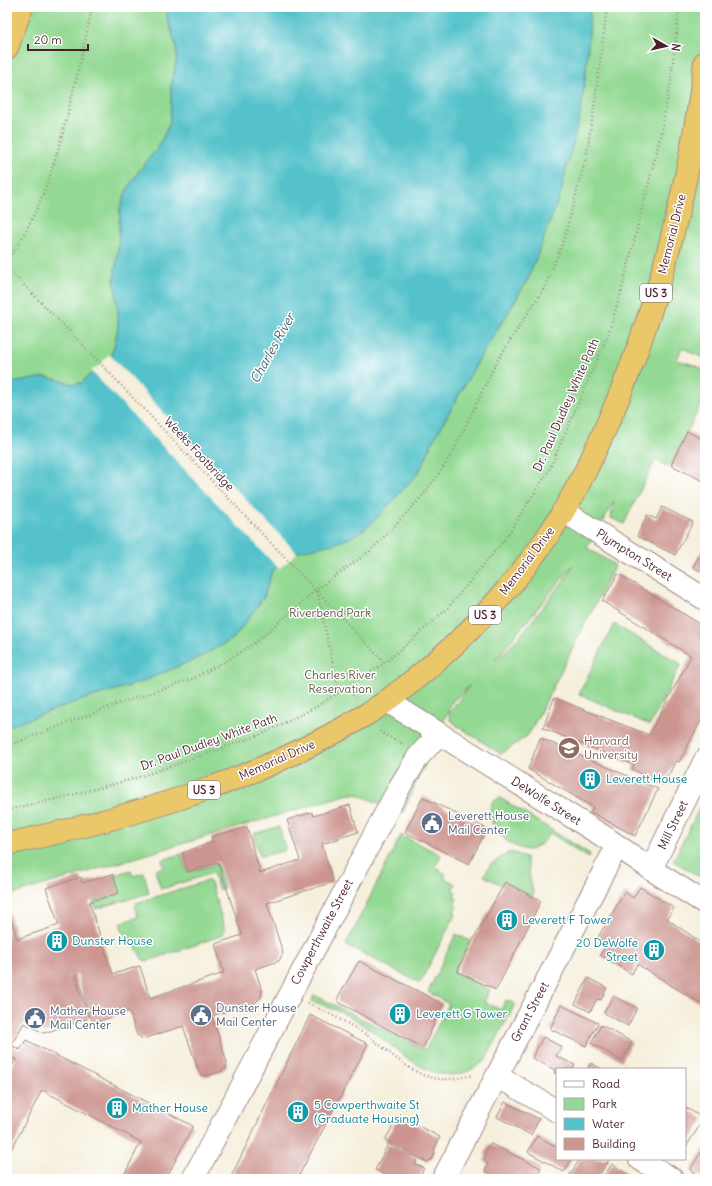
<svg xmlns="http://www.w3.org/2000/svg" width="712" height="1186" viewBox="0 0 712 1186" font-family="Delius,sans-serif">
  <rect width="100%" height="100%" fill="#fff"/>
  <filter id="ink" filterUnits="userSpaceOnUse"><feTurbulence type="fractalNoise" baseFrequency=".025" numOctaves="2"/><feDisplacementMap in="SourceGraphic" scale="8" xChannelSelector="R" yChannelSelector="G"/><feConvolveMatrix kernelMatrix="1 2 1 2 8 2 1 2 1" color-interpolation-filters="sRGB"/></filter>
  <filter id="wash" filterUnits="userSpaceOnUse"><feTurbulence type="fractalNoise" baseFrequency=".012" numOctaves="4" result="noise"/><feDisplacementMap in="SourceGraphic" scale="16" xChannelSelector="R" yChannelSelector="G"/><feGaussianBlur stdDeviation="0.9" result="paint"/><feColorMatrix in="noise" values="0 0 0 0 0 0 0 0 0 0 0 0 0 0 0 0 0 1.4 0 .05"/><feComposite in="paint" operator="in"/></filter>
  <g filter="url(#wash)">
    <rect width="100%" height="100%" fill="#f5efdc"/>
    <path fill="#93d993" stroke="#6e7c5f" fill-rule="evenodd" d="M7,7h161l-1,10 9,29 1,12 -6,28v17l-1,20 -13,26 -18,22 -12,19 -7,18 -2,42 -4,30 4,32v14l-3,17 -4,12 -8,11 -11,7 -11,10 -9,1 -13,-4 -15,-3 -37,7z
      M590,7h115v351l-15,-6 -8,-5 -5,13 17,5 11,5v27l-36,70 -14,-7 -31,64 -13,-6 3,-16 -27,46 28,17 -84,165 -4,6 -26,18 -42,-27 -9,-7 -1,-7 21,-28 -18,17 -49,111 -46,-19h-8l-342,102v-169l74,-27 58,-17 59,-25 35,-19 31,-42 8,-26 24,-19 78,-31 44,-48 8,-15 6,-15 55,-98 19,-29 22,-37 34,-90c4,-26 13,-50 18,-75 6,-35 9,-71 10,-107zM573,565c-6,13 -16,24 -25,35 -16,21 -32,44 -53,60z
      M614,624l67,40 -31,61 -71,-31z
      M705,797v55l-5,9 5,3v16l-32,-19z
      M500,798l90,56 -1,4 -39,-25c-4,8 -12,14 -20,17 -22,-1 -49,-27 -37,-49z
      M277,827h2l1,3 5,18 -1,3 -24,5 -7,-22z
      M401,835l40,20 -6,13 11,6 -2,4 12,6 -4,6 4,2 -2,5 3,2 -3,6 3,1 -3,6 2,1 -36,70 -74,-38z
      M508,853h7l11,5 7,35 -1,7 -48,-24 6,-11z
      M181,854l6,18 30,-8 7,24 -5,2 -6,-17 -52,16 -6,-19 9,-3 -2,-7z
      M131,870l2,6 11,-3 5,20 -54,16 -2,-7 26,-8 -5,-19z
      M206,881h3l2,2 14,47 -2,5 -69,24 -8,2 -3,-1 -12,-21 -5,1 -6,-17 18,-6 -3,-10 1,-4z
      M456,934l14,7 -16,31 36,18 -6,12 17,8 5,-10 9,4 -29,55c-46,43 -88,-13 -127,-37 -14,-9 -31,-15 -47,-21l2,-6 111,55 24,-46 -21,-12z"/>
    <path fill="#54c2cb" stroke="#4f707b" d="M168,7h422c-1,35 -4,71 -10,106 -5,26 -14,51 -18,77l-34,89 -22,37 -19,29 -55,98 -6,15 -8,15 -44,48 -11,9 -13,8 -17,6 -37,8 -24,19 -8,26 -31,42 -35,19 -59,25 -58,17 -74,27v-343l38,-7 14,3 13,4 9,-1 11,-10 11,-7 8,-11 4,-12 3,-17v-14l-4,-32 4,-30 2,-42 7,-18 12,-19 18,-22 13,-26 1,-20v-17l6,-28 -1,-12 -9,-29z"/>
    <path fill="#f5efdc" d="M109,354l95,102 93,97 -18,16 -188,-198 10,-7z"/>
    <g id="blocks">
      <path fill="#cc9590" d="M687,431l18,10v41l-34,-17z
        M662,507l31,15 -18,33 -38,-19 10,-21 9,4z
        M705,544v30l-12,-7z
        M618,574l87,53v86l-26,49 -3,-1 -13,24 -31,-16 2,-4 -91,-37 11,-30 95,37 42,-79 -89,-55z
        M540,738l118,51 -23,47 -44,-24 2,-5 -65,-38z
        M423,797l64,32 -18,35 -64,-32z
        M350,805l8,27 -36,12 11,38 -66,21 16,50 -4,8 -24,8 7,21 -1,7 -5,5 -44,14 15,47 -1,5 -4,3 -15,5 -6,-1 -2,-3 -16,-46 -40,13 -6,-4 -8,-24 -29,10 -8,-1 -4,-5 -11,-41 -2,1 12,44 -43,14 -20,-10 -13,22 9,5 6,-10 167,86 -27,53h-44l19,-37 -99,-52 -35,68v-82l9,-17 -8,-3 -1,2v-153l10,34 42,-14 -13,-37 35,-11 1,6 31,-9 6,19 -30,9 24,72 27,-8 10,32 74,-25 -9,-29 27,-9 -24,-73 -30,10 -6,-19 31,-11 -2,-5 36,-10 13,46 40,-13 -13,-40 25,-8 1,4z
        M705,852v12l-5,-3z
        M505,882l36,19 -45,89 -38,-18 1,-5 14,-27z
        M640,887l34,21 -7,11 38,26v52l-4,7 -64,-40 -5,10 -32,-19 6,-10 -9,-6 28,-47 8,6z
        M359,961l84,43 -20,44 -85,-46v-5z
        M588,978l19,10 -6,12 -4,-1 -7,13 -15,-8z
        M613,996l24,12 -9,18 -24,-13z
        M561,1005l37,18 -12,23 -36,-17z
        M310,1015l58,29 -71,135h-67z
        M601,1025l31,17 -10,19 -31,-18z
        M543,1037l19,10 -6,9 19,9 -2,4h-16v5l-3,-1 1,-3 -23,-12z
        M591,1063l11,6h-14z
        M505,1102l34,17 -8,16 -34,-18z
        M685,1107l19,12 -19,29z
        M399,1116l41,21 -6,12 1,3 -3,7 -5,3 -42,-22z
        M537,1136l20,11v12h15l-8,13 -36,-20z
        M388,1144l29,15 -2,5 9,4 -5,11h-26l-18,-9z
        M491,1144l50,24 -5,11h-36l-15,-8 3,-7 -4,-3 2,-5 -1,-2 3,-8z
        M705,1146v33h-1l-14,-9z
        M580,1159h29v1l-12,19h-30z
        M612,1164l20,13 -1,2h-29z"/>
    </g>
  </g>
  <g filter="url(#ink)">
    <use href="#blocks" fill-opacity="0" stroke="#a08784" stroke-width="1"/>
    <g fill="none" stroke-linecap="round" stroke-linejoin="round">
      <g stroke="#a08784" stroke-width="24">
        <path id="minor" d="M651,869l54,-109
          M496,1077l15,7 46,27
          M640,1159l32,20
          M193,1179l206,-391 19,-31 21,-23
          M443,1179l174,-333"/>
      </g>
      <g stroke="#a08784" stroke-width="24">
        <path id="tertiary" d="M563,511l142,88
          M387,701l219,137 54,37 45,28"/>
      </g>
      <g stroke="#a08784" stroke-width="24">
        <path id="trunk" d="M7,844c125,-27 251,-63 360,-130 22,-13 41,-29 60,-45 49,-41 91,-88 126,-141 21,-32 38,-67 53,-101 52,-116 83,-239 99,-365"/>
      </g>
      <g stroke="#a08784" stroke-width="24">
        <path id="motorway" d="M7,48l15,-41"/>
      </g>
      <path stroke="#a08784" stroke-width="2.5" stroke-dasharray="1 3" stroke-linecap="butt" d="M7,261c35,-49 51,-105 64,-162 8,-31 15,-61 21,-92
        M7,268l73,74 305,321
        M317,591l22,101
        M348,688l7,10
        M380,731l2,2 21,11
        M7,746l110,-42 75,-25 36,-19 25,-16 43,-36 20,-18 54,-39 18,-18 36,-39 17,-23 12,-19 43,-89 15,-24 34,-52 18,-45 23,-84 10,-64 11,-87
        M7,810l57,-13 69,-18 56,-19 73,-26 54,-27 69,-44 61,-53 59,-71 44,-69 59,-135 15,-50 37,-147 10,-53 7,-54 2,-24
        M308,1003c22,11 45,22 64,36 21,15 41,38 68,40 11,1 22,-2 33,-4"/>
      <use href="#minor" stroke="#fff" stroke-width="22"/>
      <use href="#tertiary" stroke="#fff" stroke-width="22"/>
      <use href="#trunk" stroke="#eac769" stroke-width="22"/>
      <use href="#motorway" stroke="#eac769" stroke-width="22"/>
    </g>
  </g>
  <defs>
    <g id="university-disc" transform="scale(1.15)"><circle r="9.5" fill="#8d6e63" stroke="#fff"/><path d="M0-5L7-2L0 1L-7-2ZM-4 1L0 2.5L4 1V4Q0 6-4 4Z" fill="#fff"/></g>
    <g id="building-disc" transform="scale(1.15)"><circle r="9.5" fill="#0f9aa8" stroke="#fff"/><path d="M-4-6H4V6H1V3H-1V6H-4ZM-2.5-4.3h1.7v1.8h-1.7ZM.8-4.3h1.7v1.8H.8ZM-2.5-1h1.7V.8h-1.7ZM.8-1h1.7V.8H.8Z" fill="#fff"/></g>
    <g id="civic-disc" transform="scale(1.15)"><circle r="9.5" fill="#5c6f8a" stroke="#fff"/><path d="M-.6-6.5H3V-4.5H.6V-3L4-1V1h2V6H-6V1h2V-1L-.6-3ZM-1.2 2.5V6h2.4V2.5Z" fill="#fff"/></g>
  </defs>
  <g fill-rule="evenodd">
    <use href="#university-disc" x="569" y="748"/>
    <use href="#building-disc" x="590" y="779"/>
    <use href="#civic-disc" x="432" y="823"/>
    <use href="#building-disc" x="507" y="920"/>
    <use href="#building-disc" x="57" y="941"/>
    <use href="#building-disc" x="654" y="950"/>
    <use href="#building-disc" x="400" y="1014"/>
    <use href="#civic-disc" x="201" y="1015"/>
    <use href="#civic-disc" x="35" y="1018"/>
    <use href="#building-disc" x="117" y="1108"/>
    <use href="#building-disc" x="298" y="1112"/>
  </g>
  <g text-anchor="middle" stroke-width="3" stroke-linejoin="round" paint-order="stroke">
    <g fill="#fff" stroke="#80626b" stroke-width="1">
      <rect x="640" y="284" width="32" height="18" rx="3"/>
      <rect x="469" y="606" width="32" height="18" rx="3"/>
      <rect x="188" y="781" width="32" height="18" rx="3"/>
    </g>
    <g font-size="11" font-weight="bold" fill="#4a1f2b">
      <text x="656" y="297">US 3</text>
      <text x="485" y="619">US 3</text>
      <text x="204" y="794">US 3</text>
    </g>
    <g font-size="12" fill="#4a1f2b" stroke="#fff">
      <text transform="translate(672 234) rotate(-76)" y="4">Memorial Drive</text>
      <text transform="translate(566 405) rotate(-66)" y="4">Dr. Paul Dudley White Path</text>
      <text transform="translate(199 454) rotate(47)" y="4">Weeks Footbridge</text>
      <text transform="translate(634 555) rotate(32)" y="4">Plympton Street</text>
      <text transform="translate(527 561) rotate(-53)" y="4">Memorial Drive</text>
      <text transform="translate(209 742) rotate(-20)" y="4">Dr. Paul Dudley White Path</text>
      <text transform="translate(277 760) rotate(-24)" y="4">Memorial Drive</text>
      <text transform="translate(546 801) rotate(32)" y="4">DeWolfe Street</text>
      <text transform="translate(673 825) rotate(-64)" y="4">Mill Street</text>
      <text transform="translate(322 932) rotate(-62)" y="4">Cowperthwaite Street</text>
      <text transform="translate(530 1012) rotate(-62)" y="4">Grant Street</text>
    </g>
    <g font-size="12" fill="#60574a" stroke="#fff">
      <text x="330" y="617">Riverbend Park</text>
      <text x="340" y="679">Charles River<tspan x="340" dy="14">Reservation</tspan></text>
    </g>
    <g font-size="12" fill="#785e54" stroke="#fff" text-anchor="start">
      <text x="584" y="745">Harvard<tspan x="584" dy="14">University</tspan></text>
    </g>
    <g font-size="12" fill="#0d838f" stroke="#fff" text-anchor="start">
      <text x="606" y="783">Leverett House</text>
      <text x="522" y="924">Leverett F Tower</text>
      <text x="72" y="945">Dunster House</text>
      <text x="638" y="947" text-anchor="end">20 DeWolfe<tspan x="638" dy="14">Street</tspan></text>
      <text x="416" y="1018">Leverett G Tower</text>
      <text x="314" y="1109">5 Cowperthwaite St<tspan x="314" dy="14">(Graduate Housing)</tspan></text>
      <text x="132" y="1112">Mather House</text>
    </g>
    <g font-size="12" fill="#4e5e75" stroke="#fff" text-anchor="start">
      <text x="448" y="820">Leverett House<tspan x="448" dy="14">Mail Center</tspan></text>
      <text x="216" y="1012">Dunster House<tspan x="216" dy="14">Mail Center</tspan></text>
      <text x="50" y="1015">Mather House<tspan x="50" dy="14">Mail Center</tspan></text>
    </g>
    <g font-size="13" font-style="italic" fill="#4e606b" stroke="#fff">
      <text transform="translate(272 348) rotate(-61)" y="5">Charles River</text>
    </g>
  </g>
  <rect width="712" height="1186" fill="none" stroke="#fff" stroke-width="24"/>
  <rect x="556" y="1068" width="130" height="92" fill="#ffffff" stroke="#b7a5aa"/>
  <rect x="564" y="1081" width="20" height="6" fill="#ffffff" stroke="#b7a5aa"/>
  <text x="592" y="1088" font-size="12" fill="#4a1f2b">Road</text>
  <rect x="564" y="1098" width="20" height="12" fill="#93d993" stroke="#b7a5aa"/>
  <text x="592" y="1108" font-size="12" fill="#4a1f2b">Park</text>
  <rect x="564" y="1118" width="20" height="12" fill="#54c2cb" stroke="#b7a5aa"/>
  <text x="592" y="1128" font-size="12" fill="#4a1f2b">Water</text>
  <rect x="564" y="1138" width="20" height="12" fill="#cc9590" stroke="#b7a5aa"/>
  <text x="592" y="1148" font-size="12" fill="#4a1f2b">Building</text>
  <g transform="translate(666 46) rotate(98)" stroke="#ffffff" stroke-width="3" paint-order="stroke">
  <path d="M0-3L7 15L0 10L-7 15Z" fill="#4a1f2b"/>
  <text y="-6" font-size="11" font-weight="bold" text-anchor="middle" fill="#4a1f2b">N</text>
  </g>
  <path d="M28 44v6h60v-6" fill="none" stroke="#4a1f2b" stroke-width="2"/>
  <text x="34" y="44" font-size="12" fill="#4a1f2b" stroke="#ffffff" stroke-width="3" paint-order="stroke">20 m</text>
</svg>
